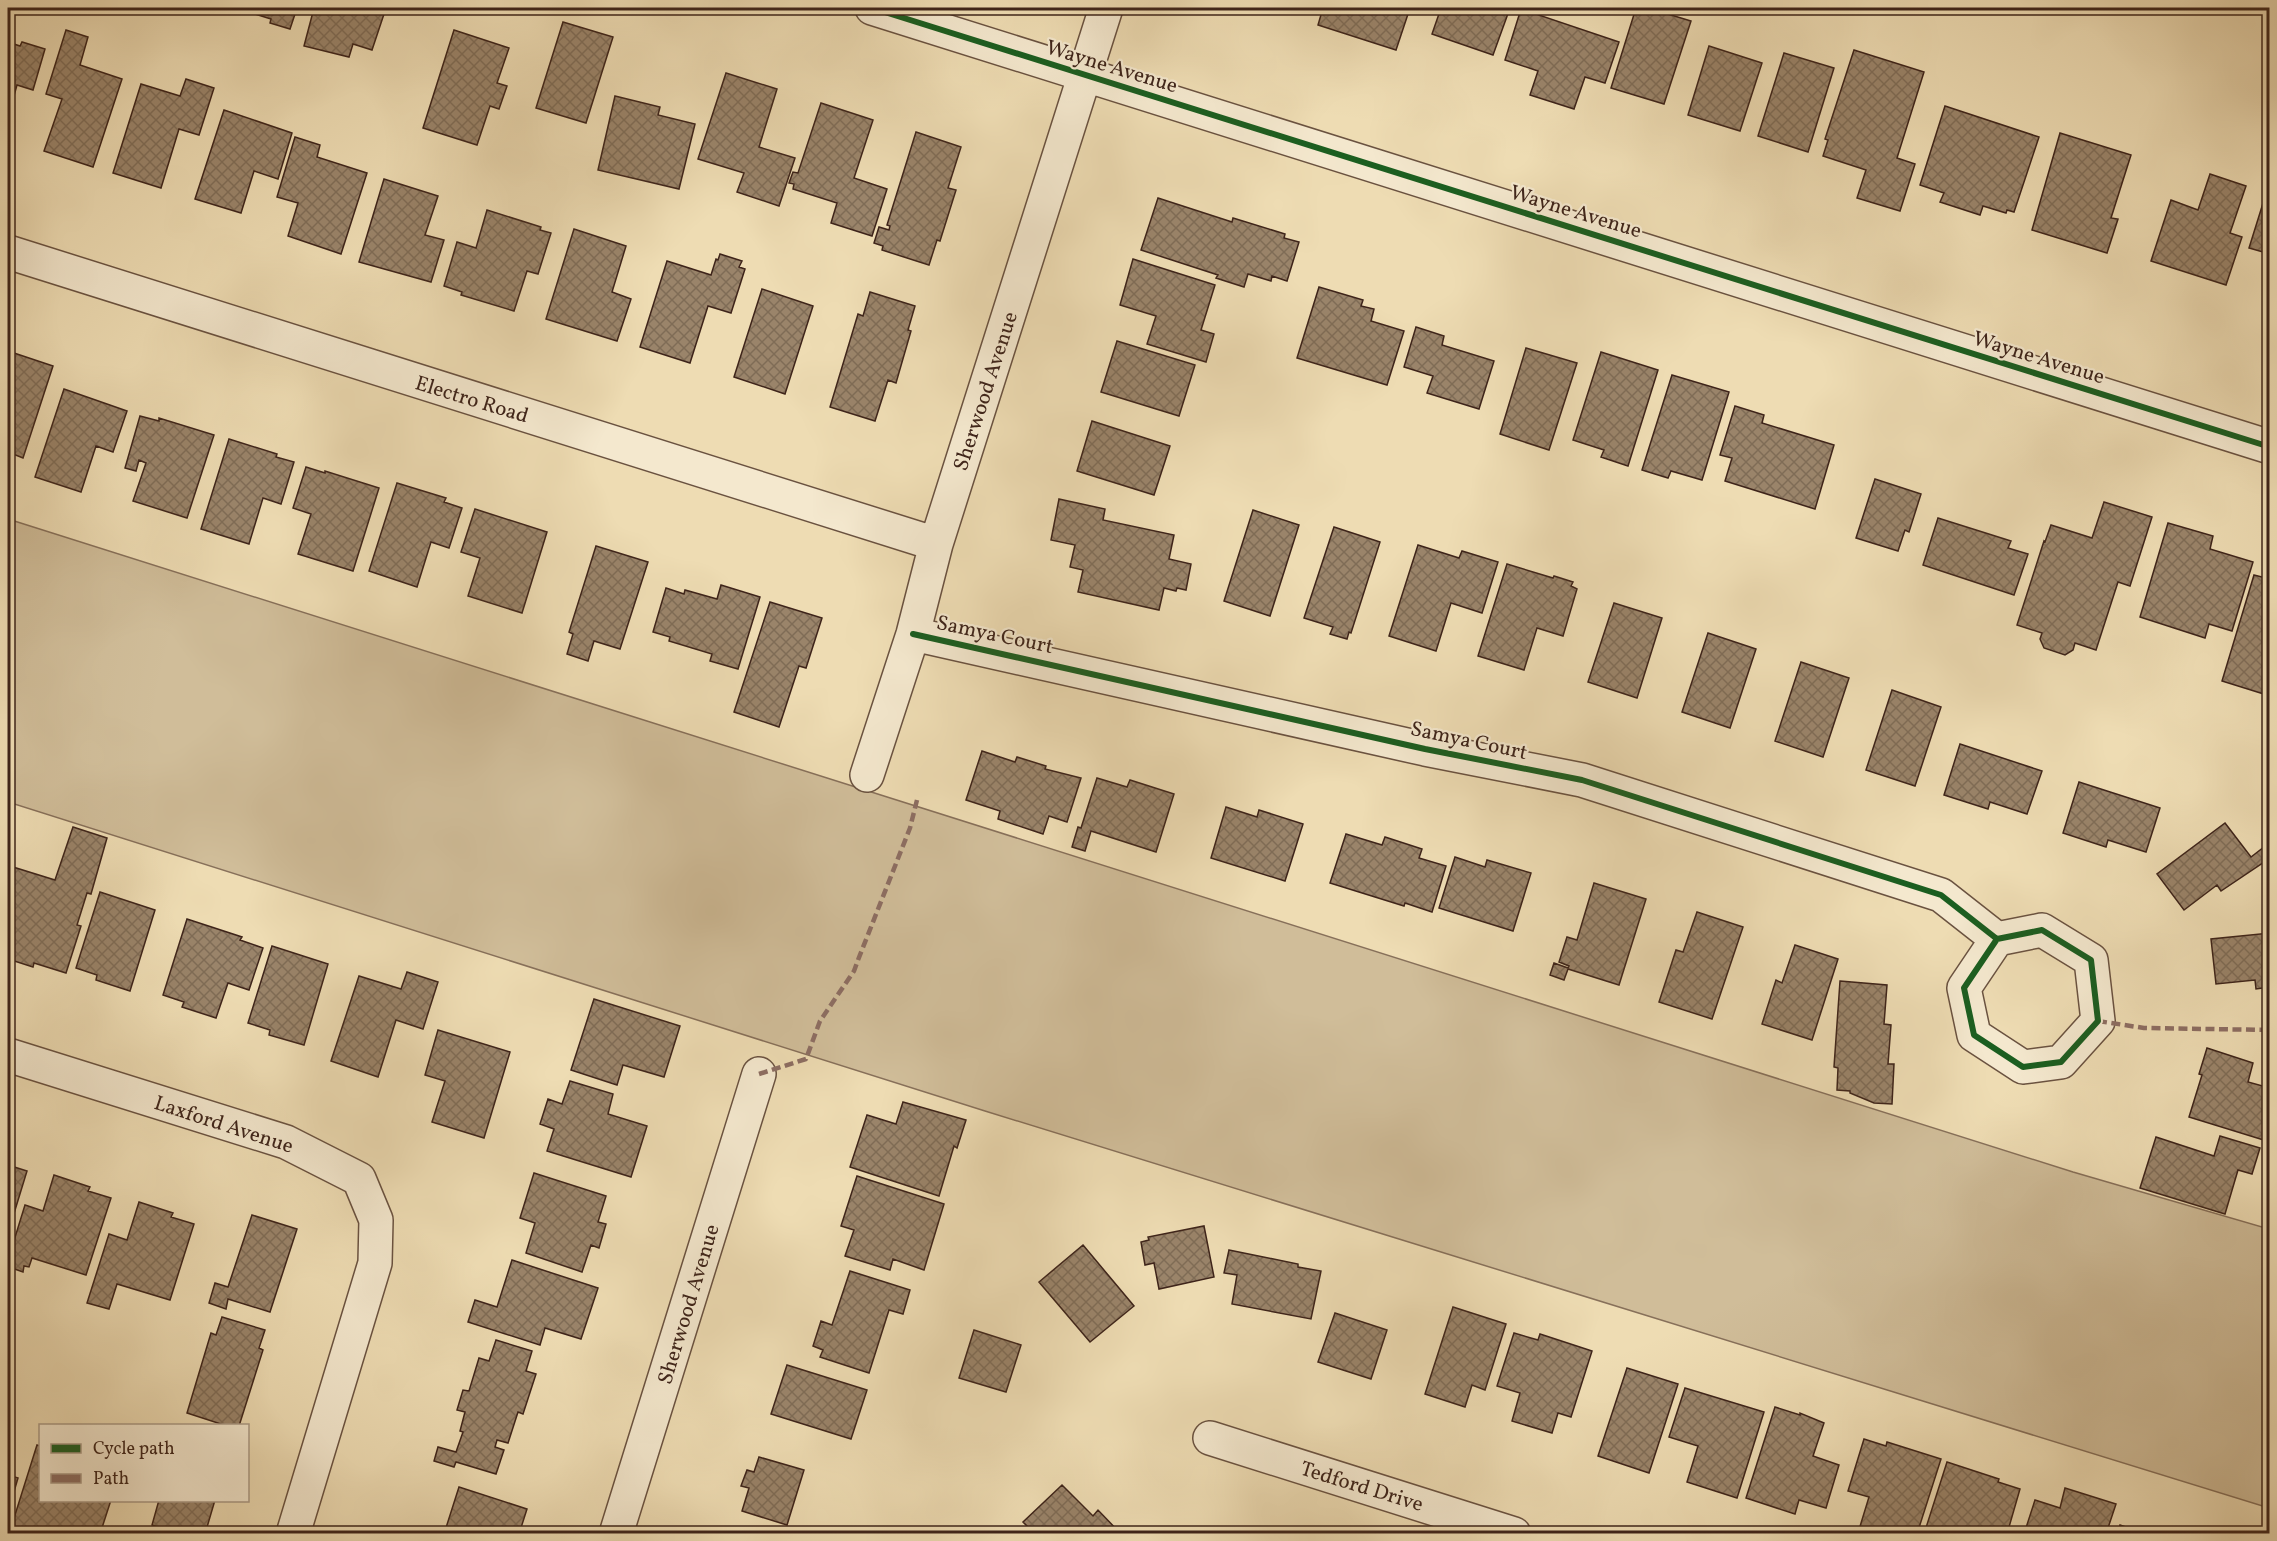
<svg xmlns="http://www.w3.org/2000/svg" width="2277" height="1541" viewBox="0 0 2277 1541" font-family="Vollkorn,serif">
  <defs>
    <pattern id="building-cross-hatch" width="8" height="8" patternUnits="userSpaceOnUse" patternTransform="scale(1.5)"><rect width="8" height="8" fill="#9a846a"/><path d="M0 0l8 8M0 8l8-8" fill="none" stroke="#7f6c56"/></pattern>
  </defs>
  <rect width="100%" height="100%" fill="#eedcb3"/>
  <filter id="stains"><feTurbulence type="fractalNoise" baseFrequency=".00333" numOctaves="4"/><feColorMatrix values="0 0 0 0 .2 0 0 0 0 .09 0 0 0 0 .02 0 0 0 .5 -.17"/></filter>
  <radialGradient id="worn" r=".72"><stop offset=".6" stop-color="#630" stop-opacity="0"/><stop offset="1" stop-color="#630" stop-opacity=".3"/></radialGradient>
  <path fill="#d0bd99" stroke="#87705a" stroke-width="1.5" d="M8,519l2065,653 196,57v279l-1284,-397 -977,-309z"/>
  <path fill="url(#building-cross-hatch)" stroke="#3e241a" stroke-width="1.5" d="M236,8h61l-7,21 -20,-6 1,-4z
    M314,8h72l-14,42 -19,-6 -4,13 -45,-11z
    M1323,8h87l-14,42 -78,-25z
    M1441,8h69l-17,47 -61,-21z
    M1636,8h12l43,13 -27,83 -53,-16z
    M1521,9l98,33 -14,41 -20,-6 -11,32 -44,-14 8,-24 -33,-11z
    M563,22l50,15 -27,86 -50,-15z
    M66,30l22,7 -8,28 42,14 -29,88 -49,-16 18,-52 -16,-5z
    M454,30l55,18 -12,35 10,3 -8,23 -9,-3 -13,39 -54,-17z
    M8,42l12,4 2,-4 23,7 -12,41 -16,-5 -9,32z
    M1709,46l53,17 -22,68 -52,-16z
    M1854,50l70,22 -27,86 18,6 -15,47 -43,-13 9,-28 -43,-14 5,-16 -3,-1z
    M1784,53l50,15 -26,84 -50,-16z
    M726,73l51,16 -18,58 36,11 -16,48 -42,-14 7,-19 -46,-14z
    M186,79l28,9 -15,47 -20,-6 -18,59 -48,-15 28,-89 39,12z
    M615,96l45,11 -2,8 37,9 -16,65 -81,-19z
    M821,103l52,17 -19,58 33,11 -15,47 -41,-13 6,-20 -44,-14 1,-5 -5,-1 4,-11 5,1z
    M1945,106l94,31 -25,75 -7,-2 -1,3 -23,-7 -3,9 -40,-13 4,-9 -24,-8z
    M224,110l68,23 -14,46 -24,-8 -13,42 -46,-14z
    M916,132l45,15 -13,41 8,2 -16,51 -3,-1 -8,25 -47,-15 1,-4 -9,-3 5,-16 10,3 1,-4 -3,-1z
    M2060,133l71,22 -20,63 7,1 -11,34 -75,-23z
    M295,137l25,8 -3,12 50,16 -26,81 -53,-18 10,-33 -21,-6z
    M2210,174l36,12 -16,47 12,4 -16,48 -75,-24 20,-61 27,10z
    M384,179l54,17 -13,39 19,5 -13,42 -72,-20z
    M1158,198l74,24 1,-4 52,16 -1,4 15,4 -12,39 -15,-5 -1,5 -23,-7 -4,13 -28,-9 2,-3 -77,-25z
    M2264,200l6,2v52l-21,-6z
    M487,210l54,17 -1,3 11,3 -13,41 -11,-3 -13,40 -53,-16 1,-3 -18,-6 13,-44 19,6z
    M574,229l52,17 -14,46 19,7 -14,42 -71,-22z
    M720,254l22,7 -3,6 6,2 -14,44 -23,-7 -18,57 -50,-16 27,-86 44,14 5,-16 2,1z
    M1133,259l82,26 -14,45 13,4 -8,28 -59,-18 9,-28 -36,-11z
    M1319,287l44,13 -2,6 13,3 -3,12 33,10 -17,54 -90,-27z
    M762,289l51,17 -28,88 -51,-17z
    M870,292l45,14 -7,24 3,1 -15,52 -8,-3 -13,41 -45,-14 28,-93 5,2z
    M1416,327l28,9 -2,9 52,16 -15,48 -52,-16 6,-17 -29,-9z
    M1117,341l78,24 -16,51 -78,-24z
    M1526,348l51,15 -28,87 -49,-16z
    M8,351l45,15 -30,92 -15,-6z
    M1601,352l57,18 -30,96 -27,-9 3,-7 -31,-10z
    M1672,375l57,17 -27,88 -31,-9 -3,7 -26,-8z
    M64,389l63,22 -14,41 -17,-6 -15,46 -46,-15z
    M1735,406l29,9 -2,8 72,22 -19,64 -90,-28 7,-23 -12,-3z
    M140,416l19,5v-3l55,17 -27,83 -54,-17 13,-38 -7,-3 -3,11 -11,-3z
    M1092,421l78,25 -16,49 -77,-24z
    M229,439l48,15 -1,3 18,5 -13,42 -18,-6 -14,46 -48,-15z
    M306,467l19,6v-2l54,17 -26,83 -55,-17 13,-40 -18,-6z
    M1875,479l46,15 -12,38 -4,-2 -7,21 -42,-13z
    M397,483l49,15 -2,4 18,6 -13,40 -18,-6 -14,45 -48,-16z
    M1059,499l46,10 -2,11 71,15 -5,24 22,5 -5,26 -9,-2 -1,3 -12,-3 -5,22 -81,-18 5,-22 -13,-3 5,-22 -24,-5z
    M2104,502l48,15 -22,69 -12,-4 -22,68 -21,-7 -2,7 -8,5 -21,-7 -4,-9 2,-6 -25,-8 27,-84 1,1 6,-17 41,13z
    M475,509l72,23 -25,81 -54,-17 12,-38 -19,-6z
    M1253,510l46,15 -29,91 -46,-15z
    M1938,518l73,23 -3,7 20,6 -14,41 -91,-30z
    M2168,523l45,13 -3,13 43,13 -21,69 -23,-7 -4,14 -65,-21z
    M1334,527l46,15 -29,91 -2,-1 -2,7 -17,-5 3,-7 -29,-9z
    M1418,545l41,13 3,-7 36,11 -16,51 -31,-10 -15,48 -47,-15z
    M596,546l52,16 -28,87 -26,-8 -6,20 -21,-7 6,-20 -4,-2z
    M1507,564l46,14 1,-2 19,6 -2,4 6,3 -14,47 -26,-8 -13,42 -46,-14z
    M2254,575l16,4v106l-3,10 -45,-14z
    M721,585l39,12 -22,72 -28,-8 2,-7 -43,-13 1,-4 -17,-5 13,-44 18,6 1,-4 32,9z
    M770,602l52,16 -16,50 -7,-2 -20,61 -45,-15z
    M1614,603l48,15 -25,80 -49,-16z
    M1708,633l48,16 -26,79 -48,-16z
    M1801,662l48,16 -26,79 -48,-16z
    M1892,690l49,17 -26,79 -49,-16z
    M1960,744l82,27 -15,43 -37,-12 -2,7 -44,-14z
    M982,751l33,11 2,-5 29,9 -1,3 36,9 -14,44 -18,-6 -6,18 -45,-15 2,-8 -34,-11z
    M1097,778l30,9 3,-7 44,14 -18,58 -65,-21 -6,20 -13,-4 6,-20 3,1z
    M2079,782l81,26 -14,44 -38,-12 -2,7 -43,-14z
    M1226,807l31,10 2,-7 44,14 -18,57 -74,-23z
    M2225,823l26,34 13,-10 6,7v4l-49,33 -4,-6 -33,25 -27,-36z
    M73,827l34,11 -16,56 -4,-1 -10,32 4,1 -15,47 -32,-10 -1,4 -25,-8v-76l5,-16 42,13z
    M1346,834l36,11 3,-8 37,12 -3,9 27,8 -14,46 -27,-9 -1,3 -74,-23z
    M1455,857l30,10 2,-7 44,13 -18,58 -74,-23z
    M1594,883l52,16 -27,86 -51,-16 -4,11 -14,-5 4,-12 14,5 1,-2 -10,-4 8,-25 10,3z
    M100,892l55,18 -25,81 -34,-11 1,-5 -21,-7z
    M1697,912l46,15 -31,92 -53,-17 17,-52 7,2z
    M187,919l55,18 -2,3 23,8 -14,42 -21,-7 -12,35 -34,-11 2,-5 -21,-7z
    M2270,933v54l-14,2 -1,-9 -39,4 -5,-45z
    M1795,945l43,14 -26,81 -50,-16 14,-44 6,3z
    M272,946l56,18 -24,81 -35,-10 1,-5 -22,-7z
    M407,972l31,10 -15,47 -27,-9 -18,57 -47,-16 28,-85 42,13z
    M1840,981l47,4 -3,39 7,1 -3,39h6l-2,40 -18,-1 -24,-10v-2l-13,-1 1,-22 -4,-1z
    M594,999l86,27 -16,51 -41,-12 -6,20 -46,-15z
    M438,1030l72,22 -26,86 -52,-16 13,-41 -20,-6z
    M2207,1048l46,15 -5,19 22,6v54l-81,-25 13,-42 -3,-1z
    M570,1081l43,13 -5,20 39,12 -16,51 -84,-26 7,-22 -14,-5 8,-25 14,5z
    M903,1102l63,18 -9,28 -3,-2 -15,50 -89,-29 17,-52 29,9z
    M2220,1136l40,12 -8,26 -14,-4 -13,44 -85,-26 16,-51 58,19z
    M8,1165l19,6 -19,62z
    M534,1173l72,23 -8,26 8,2 -7,24 -8,-3 -9,27 -56,-19 9,-30 -15,-5z
    M54,1175l36,12 -2,4 23,7 -25,77 -54,-17 -3,9 -5,-1 -1,6 -14,-5 2,-6 -3,-1 17,-55 18,6z
    M857,1176l87,28 -20,66 -31,-11 -3,11 -45,-14 9,-26 -13,-4z
    M139,1202l34,11 -2,4 23,7 -24,76 -53,-16 -8,25 -22,-6 22,-69 18,6z
    M252,1215l45,14 -27,83 -42,-13 -2,10 -17,-6 6,-20 13,4z
    M1204,1226l10,51 -55,12 -5,-26 -9,2 -4,-23 8,-2 -1,-3z
    M1083,1245l51,61 -44,36 -51,-60z
    M1229,1250l69,14v3l23,4 -10,48 -79,-15 5,-29 -13,-2z
    M512,1260l86,28 -17,51 -36,-11 -5,17 -72,-23 7,-22 22,7z
    M850,1271l60,19 -7,24 -14,-4 -20,63 -49,-16 3,-7 -10,-4 8,-25 11,4z
    M1453,1307l53,17 -21,66 -13,-5 -7,22 -40,-13z
    M1335,1313l52,17 -16,49 -53,-17z
    M222,1317l43,13 -6,18 4,2 -24,76h-12l-40,-13 24,-80 5,2z
    M974,1330l47,15 -15,47 -47,-14z
    M1514,1333l24,7 2,-6 52,17 -21,66 -13,-4 -6,20 -40,-12 8,-28 -23,-7z
    M496,1340l36,11 -6,20 10,3 -13,40 -5,-2 -10,31 -11,-3 -2,7 9,3 -8,24 -40,-12 -2,5 -20,-6 4,-14 18,5 7,-20 -3,-1 5,-19 -8,-2 6,-20 6,1 10,-33 10,3z
    M787,1365l80,25 -16,49 -80,-25z
    M1627,1368l51,16 -29,89 -51,-17z
    M1685,1388l79,24 -27,86 -50,-16 11,-36 -29,-9z
    M1775,1407l25,8v-2l24,10 -11,33 26,9 -13,43 -27,-8 -4,14 -49,-16z
    M1864,1439l22,7 1,-4 54,17 -24,75 -59,-1 11,-36 -21,-6z
    M37,1445l3,1v54h71l-11,34h-91z
    M759,1457l45,13 -17,55 -45,-14 7,-23 -8,-2 6,-16 7,2z
    M1947,1462l52,17 -1,3 22,7 -13,45 -25,-3 -1,3h-57z
    M8,1475l10,3 -10,34z
    M1062,1485l31,31 5,-6 23,24h-86l-12,-12z
    M459,1487l68,22 -8,25h-75z
    M2065,1488l51,16 -10,30h-82l11,-34 25,8z
    M159,1500h56l-10,34h-27l-26,-9z
    M2120,1525l26,9h-29z"/>
  <g fill="none" stroke-linecap="round" stroke-linejoin="round">
    <g stroke="#6a5240" stroke-width="36">
      <path id="minor" d="M872,8l1398,439
        M8,252l928,292
        M913,634l512,115 157,31 359,115 56,44 45,-9 49,30 7,61 -37,41 -38,5 -49,-32 -10,-47 33,-49
        M867,775l46,-141 23,-90 170,-536
        M8,1055l278,87 73,37 17,41 -1,43 -82,271
        M1210,1438l304,96
        M616,1534l143,-460"/>
    </g>
    <use href="#minor" stroke="#f4e8ce" stroke-width="33"/>
    <path stroke="#8d6e63" stroke-width="4.5" stroke-dasharray="9 4.5" stroke-linecap="butt" d="M2098,1021l46,7 126,2
      M759,1074l47,-15 14,-38 34,-50 4,-11 52,-132 7,-28"/>
    <g stroke="#f4e8ce" stroke-width="10">
      <path id="cycleway" d="M872,8l1398,439
        M913,634l512,115 157,31 359,115 56,44 45,-9 49,30 7,61 -37,41 -38,5 -49,-32 -10,-47 33,-49"/>
    </g>
    <use href="#cycleway" stroke="#1b5e20" stroke-width="6"/>
  </g>
  <g text-anchor="middle" stroke-width="4.5" stroke-linejoin="round" paint-order="stroke">
    <g font-size="21" fill="#3e241a" stroke="#f4e8ce">
      <text transform="translate(1112 66) rotate(17)" y="7">Wayne Avenue</text>
      <text transform="translate(1576 211) rotate(17)" y="7">Wayne Avenue</text>
      <text transform="translate(2039 357) rotate(17)" y="7">Wayne Avenue</text>
      <text transform="translate(985 391) rotate(-72)" y="7">Sherwood Avenue</text>
      <text transform="translate(472 399) rotate(17)" y="7">Electro Road</text>
      <text transform="translate(995 634) rotate(12)" y="7">Samya Court</text>
      <text transform="translate(1469 740) rotate(12)" y="7">Samya Court</text>
      <text transform="translate(224 1124) rotate(18)" y="7">Laxford Avenue</text>
      <text transform="translate(688 1304) rotate(-73)" y="7">Sherwood Avenue</text>
      <text transform="translate(1362 1486) rotate(17)" y="7">Tedford Drive</text>
    </g>
  </g>
  <rect width="2277" height="1541" fill="none" stroke="#eedcb3" stroke-width="30"/>
  <rect x="9" y="9" width="2259" height="1523" fill="none" stroke="#3e241a" stroke-width="3"/>
  <rect x="15" y="15" width="2247" height="1511" fill="none" stroke="#3e241a" stroke-width="1.5"/>
  <rect x="39" y="1424" width="210" height="78" fill="#f4e8ce" stroke="#ab9a86" stroke-width="1.5"/>
  <rect x="51" y="1444" width="30" height="9" fill="#1b5e20" stroke="#ab9a86" stroke-width="1.5"/>
  <text x="93" y="1454" font-size="18" fill="#3e241a">Cycle path</text>
  <rect x="51" y="1474" width="30" height="9" fill="#8d6e63" stroke="#ab9a86" stroke-width="1.5"/>
  <text x="93" y="1484" font-size="18" fill="#3e241a">Path</text>
  <rect width="100%" height="100%" filter="url(#stains)"/>
  <rect width="100%" height="100%" fill="url(#worn)"/>
</svg>
